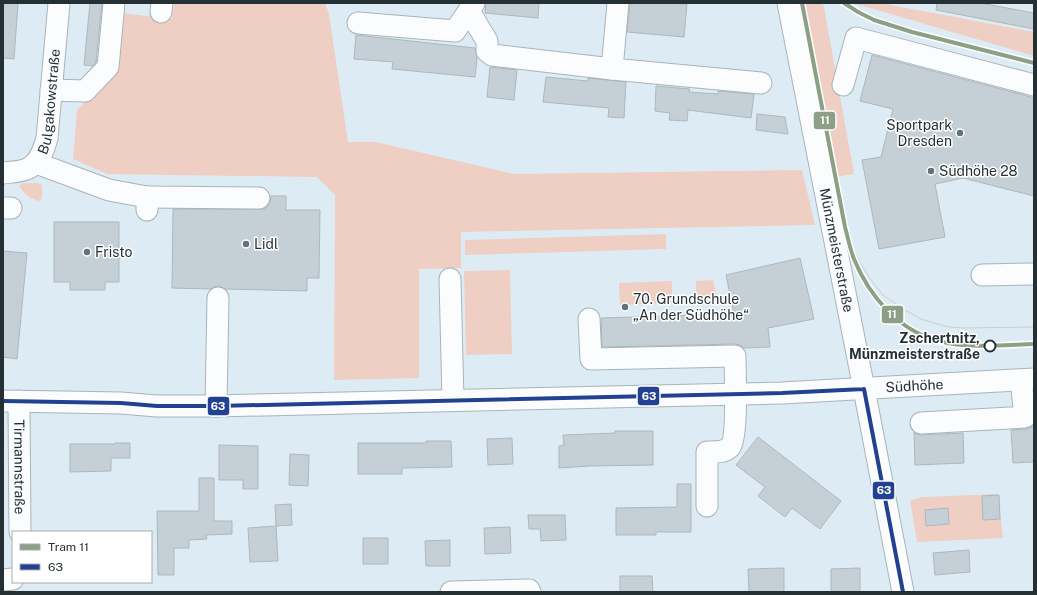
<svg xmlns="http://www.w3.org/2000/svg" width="1037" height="595" viewBox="0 0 1037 595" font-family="'Public Sans',sans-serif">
  <rect width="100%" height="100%" fill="#ddecf4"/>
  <path fill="#efcfc4" d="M174,3h151l4,11 19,128h28l138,32 288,-4 13,55 -354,7v36l-42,1v109l-85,2 1,-185 -18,-18 -210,-3 -34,-15 4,-49 40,-40 4,-57 51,6z
    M796,3h26l2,4 30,167 -24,4z
    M853,3h27l154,29v24z
    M23,183h14l5,2v10l-1,6c-10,-1 -17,-7 -22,-15z
    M666,234v15l-201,6v-15z
    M510,270l2,84 -46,1 -2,-84z
    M713,280l5,21h-22v-20z
    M672,281v22l-52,2 -1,-22z
    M998,494l5,44 -86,4 -7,-42 12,-3z"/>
  <path fill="#c5d0d6" stroke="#acb7be" d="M3,3h15l-4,56 -11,-1z
    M90,3h12l-6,59 -3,4 -9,-1z
    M486,3h53l-1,15 -53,-5z
    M630,3h43l14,1 -3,33 -57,-5z
    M937,3h43l54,10v16l-98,-19z
    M356,35l119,13 2,9 -2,20 -83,-8 1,-7 -39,-3z
    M872,55l159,42h3v99l-71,-18 -28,6 10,53 -66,12 -17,-89 19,-3 12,-48 -33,-8z
    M490,67l27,3 -3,30 -27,-3z
    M546,77l42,4v-3l38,4 -2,36 -16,-1 1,-9 -66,-6z
    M656,86l34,3 -1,3 29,2v-3l36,3 -3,24 -63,-8 -1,11 -18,-1 1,-7 -15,-2z
    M757,114l28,3 3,17 -32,-4z
    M271,196h15v14h34l-1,68h-12v13l-81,-2 -2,-1 -5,-2 -6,1 -2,2 -39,-1 1,-79h92l4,-5 2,-6z
    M54,222h65v60h-14v8h-35v-8h-16z
    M3,251l24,2 -10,106 -14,-2z
    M800,258l14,61 -46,9 2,19 -26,1 -4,-3 -5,-1 -133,3 -1,-29 133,-4 -8,-39z
    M1034,424v38l-21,1 -2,-33 15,-1 5,-2z
    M615,431h38v34l-63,1 -31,2v-22l5,-1 -1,-10 52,-2z
    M914,432l2,2 6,1 41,-2 1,30 -49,2z
    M758,437l83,64 -21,28 -28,-21 -7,9 -27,-21 7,-9 -29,-22z
    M512,438l1,26 -25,1 -1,-26z
    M426,441h25l1,26 -50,1v6h-44v-31h68z
    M115,443h15v15h-19v13l-41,1v-28h45z
    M219,445l39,1v43h-15v-9h-24z
    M290,454l19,1 -1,31 -19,-1z
    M199,478h15v43h18v13l-26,1 1,4 -18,1v8h-15v27h-16l-1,-64h42z
    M677,484h14v48h-35v3h-40v-27l61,-1z
    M999,495l1,24 -17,1 -1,-24z
    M291,504l1,21 -16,1 -1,-21z
    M948,508l1,16 -23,2 -1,-16z
    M528,515h37l1,25 -25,1 -1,-12h-11z
    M276,526l2,35 -28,1 -2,-34z
    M510,527l1,26 -26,1 -1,-26z
    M363,538h25v26h-25z
    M450,540v26h-24l-1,-25z
    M969,550l1,22 -35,3 -2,-22z
    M784,568v24h-35l-1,-23z
    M860,568v24h-29v-23z
    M620,576h32l1,16h-33z"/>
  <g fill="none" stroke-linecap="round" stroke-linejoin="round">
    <g stroke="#a8b4ba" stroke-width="23">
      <g id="minor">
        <path d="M618,3l-6,66 149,14"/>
        <path id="s1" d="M788,3l76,386 39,203"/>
        <path d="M469,11l18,30v10l5,4 120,14"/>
        <path d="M161,12l1,-9"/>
        <path d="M358,23l97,8 19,-28"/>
        <path d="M843,85l13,-47 178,47"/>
        <path d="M51,90l34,1 23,-24 6,-64"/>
        <path d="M36,163l73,27 38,7v13"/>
        <path id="s2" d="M3,173c8,-1 19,-1 26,-5 11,-6 15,-19 18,-30l12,-135"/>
        <path d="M147,197l112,1"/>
        <path d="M3,208h8"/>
        <path d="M982,275l52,-1"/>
        <path d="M450,279l3,121"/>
        <path d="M589,319l2,40 144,-3c0,15 3,82 -5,91 -6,6 -16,5 -23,5v54"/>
        <path id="s3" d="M3,401l118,2 36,3h59l566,-13 252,-14"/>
        <path id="s4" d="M19,401l1,131"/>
        <path d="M216,406l2,-108"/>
        <path d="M921,423l104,-6 -4,-37"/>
        <path d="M3,580l10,-1"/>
        <path d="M451,592l78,-2 1,2"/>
      </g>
    </g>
    <use href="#minor" stroke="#fafcfd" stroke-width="21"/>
    <path stroke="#c9cdcf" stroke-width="1" d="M845,227l12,31 14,22 12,15 20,14 18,10 27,8 16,1 70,-1"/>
    <g stroke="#fff" stroke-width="7">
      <path id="bus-1" d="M864,389l39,203
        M3,401l118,2 36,3h59l566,-13 82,-4"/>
    </g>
    <use href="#bus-1" stroke="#224193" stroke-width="4"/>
    <g stroke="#fff" stroke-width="7">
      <path id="tram-1" d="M802,3l43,224c3,11 5,22 9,32 15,37 45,72 85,82 31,8 64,4 95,3
        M844,3l14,9 16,8 38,12 122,31"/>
    </g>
    <use href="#tram-1" stroke="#8ba084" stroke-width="4"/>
  </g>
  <g fill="#657278" stroke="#fff" stroke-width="1.5">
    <circle cx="960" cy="133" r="4"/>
    <circle cx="931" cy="171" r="4"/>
    <circle cx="246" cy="244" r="4"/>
    <circle cx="87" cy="252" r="4"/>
    <circle cx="625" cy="307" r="4"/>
  </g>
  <circle fill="#fff" stroke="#253035" stroke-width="2" cx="990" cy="346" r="5.5"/>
  <g text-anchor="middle" stroke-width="3" stroke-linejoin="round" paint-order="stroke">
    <g font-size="14" fill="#253035" stroke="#fff">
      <text dy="5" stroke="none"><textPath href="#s2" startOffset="99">Bulgakowstraße</textPath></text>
      <text dy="5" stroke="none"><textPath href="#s1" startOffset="252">Münzmeisterstraße</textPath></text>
      <text dy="5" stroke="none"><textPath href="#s3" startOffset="912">Südhöhe</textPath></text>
      <text dy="5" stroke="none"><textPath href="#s4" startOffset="66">Tirmannstraße</textPath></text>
    </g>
    <g font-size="14" fill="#253035" stroke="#fff" text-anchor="start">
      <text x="952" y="130" text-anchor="end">Sportpark<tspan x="952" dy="16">Dresden</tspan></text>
      <text x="939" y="176">Südhöhe 28</text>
      <text x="254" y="249">Lidl</text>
      <text x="95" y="257">Fristo</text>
      <text x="633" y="304">70. Grundschule<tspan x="633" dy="16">„An der Südhöhe“</tspan></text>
    </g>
    <g font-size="14" font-weight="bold" fill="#253035" stroke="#fff" text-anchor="end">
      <text x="980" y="343">Zschertnitz,<tspan x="980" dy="16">Münzmeisterstraße</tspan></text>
    </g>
  </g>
  <g stroke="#fff" stroke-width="1.5">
    <rect x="813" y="111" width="23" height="19" rx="4" fill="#8ba084"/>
    <rect x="881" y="305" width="23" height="19" rx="4" fill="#8ba084"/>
    <rect x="637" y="386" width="23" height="20" rx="4" fill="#224193"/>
    <rect x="207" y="396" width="23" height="20" rx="4" fill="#224193"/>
    <rect x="872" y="481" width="23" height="19" rx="4" fill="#224193"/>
  </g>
  <g font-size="11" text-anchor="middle" font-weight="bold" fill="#fff">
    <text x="825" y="124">11</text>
    <text x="892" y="318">11</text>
    <text x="649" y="400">63</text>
    <text x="218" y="410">63</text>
    <text x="884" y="494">63</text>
  </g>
  <rect width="1037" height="595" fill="none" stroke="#253035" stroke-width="8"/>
  <rect x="12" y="531" width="140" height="52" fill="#ffffff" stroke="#a8acae"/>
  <rect x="20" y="544" width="20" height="6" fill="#8ba084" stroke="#a8acae"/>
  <text x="48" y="551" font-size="12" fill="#253035">Tram 11</text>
  <rect x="20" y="564" width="20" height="6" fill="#224193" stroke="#a8acae"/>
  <text x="48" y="571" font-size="12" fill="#253035">63</text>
</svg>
